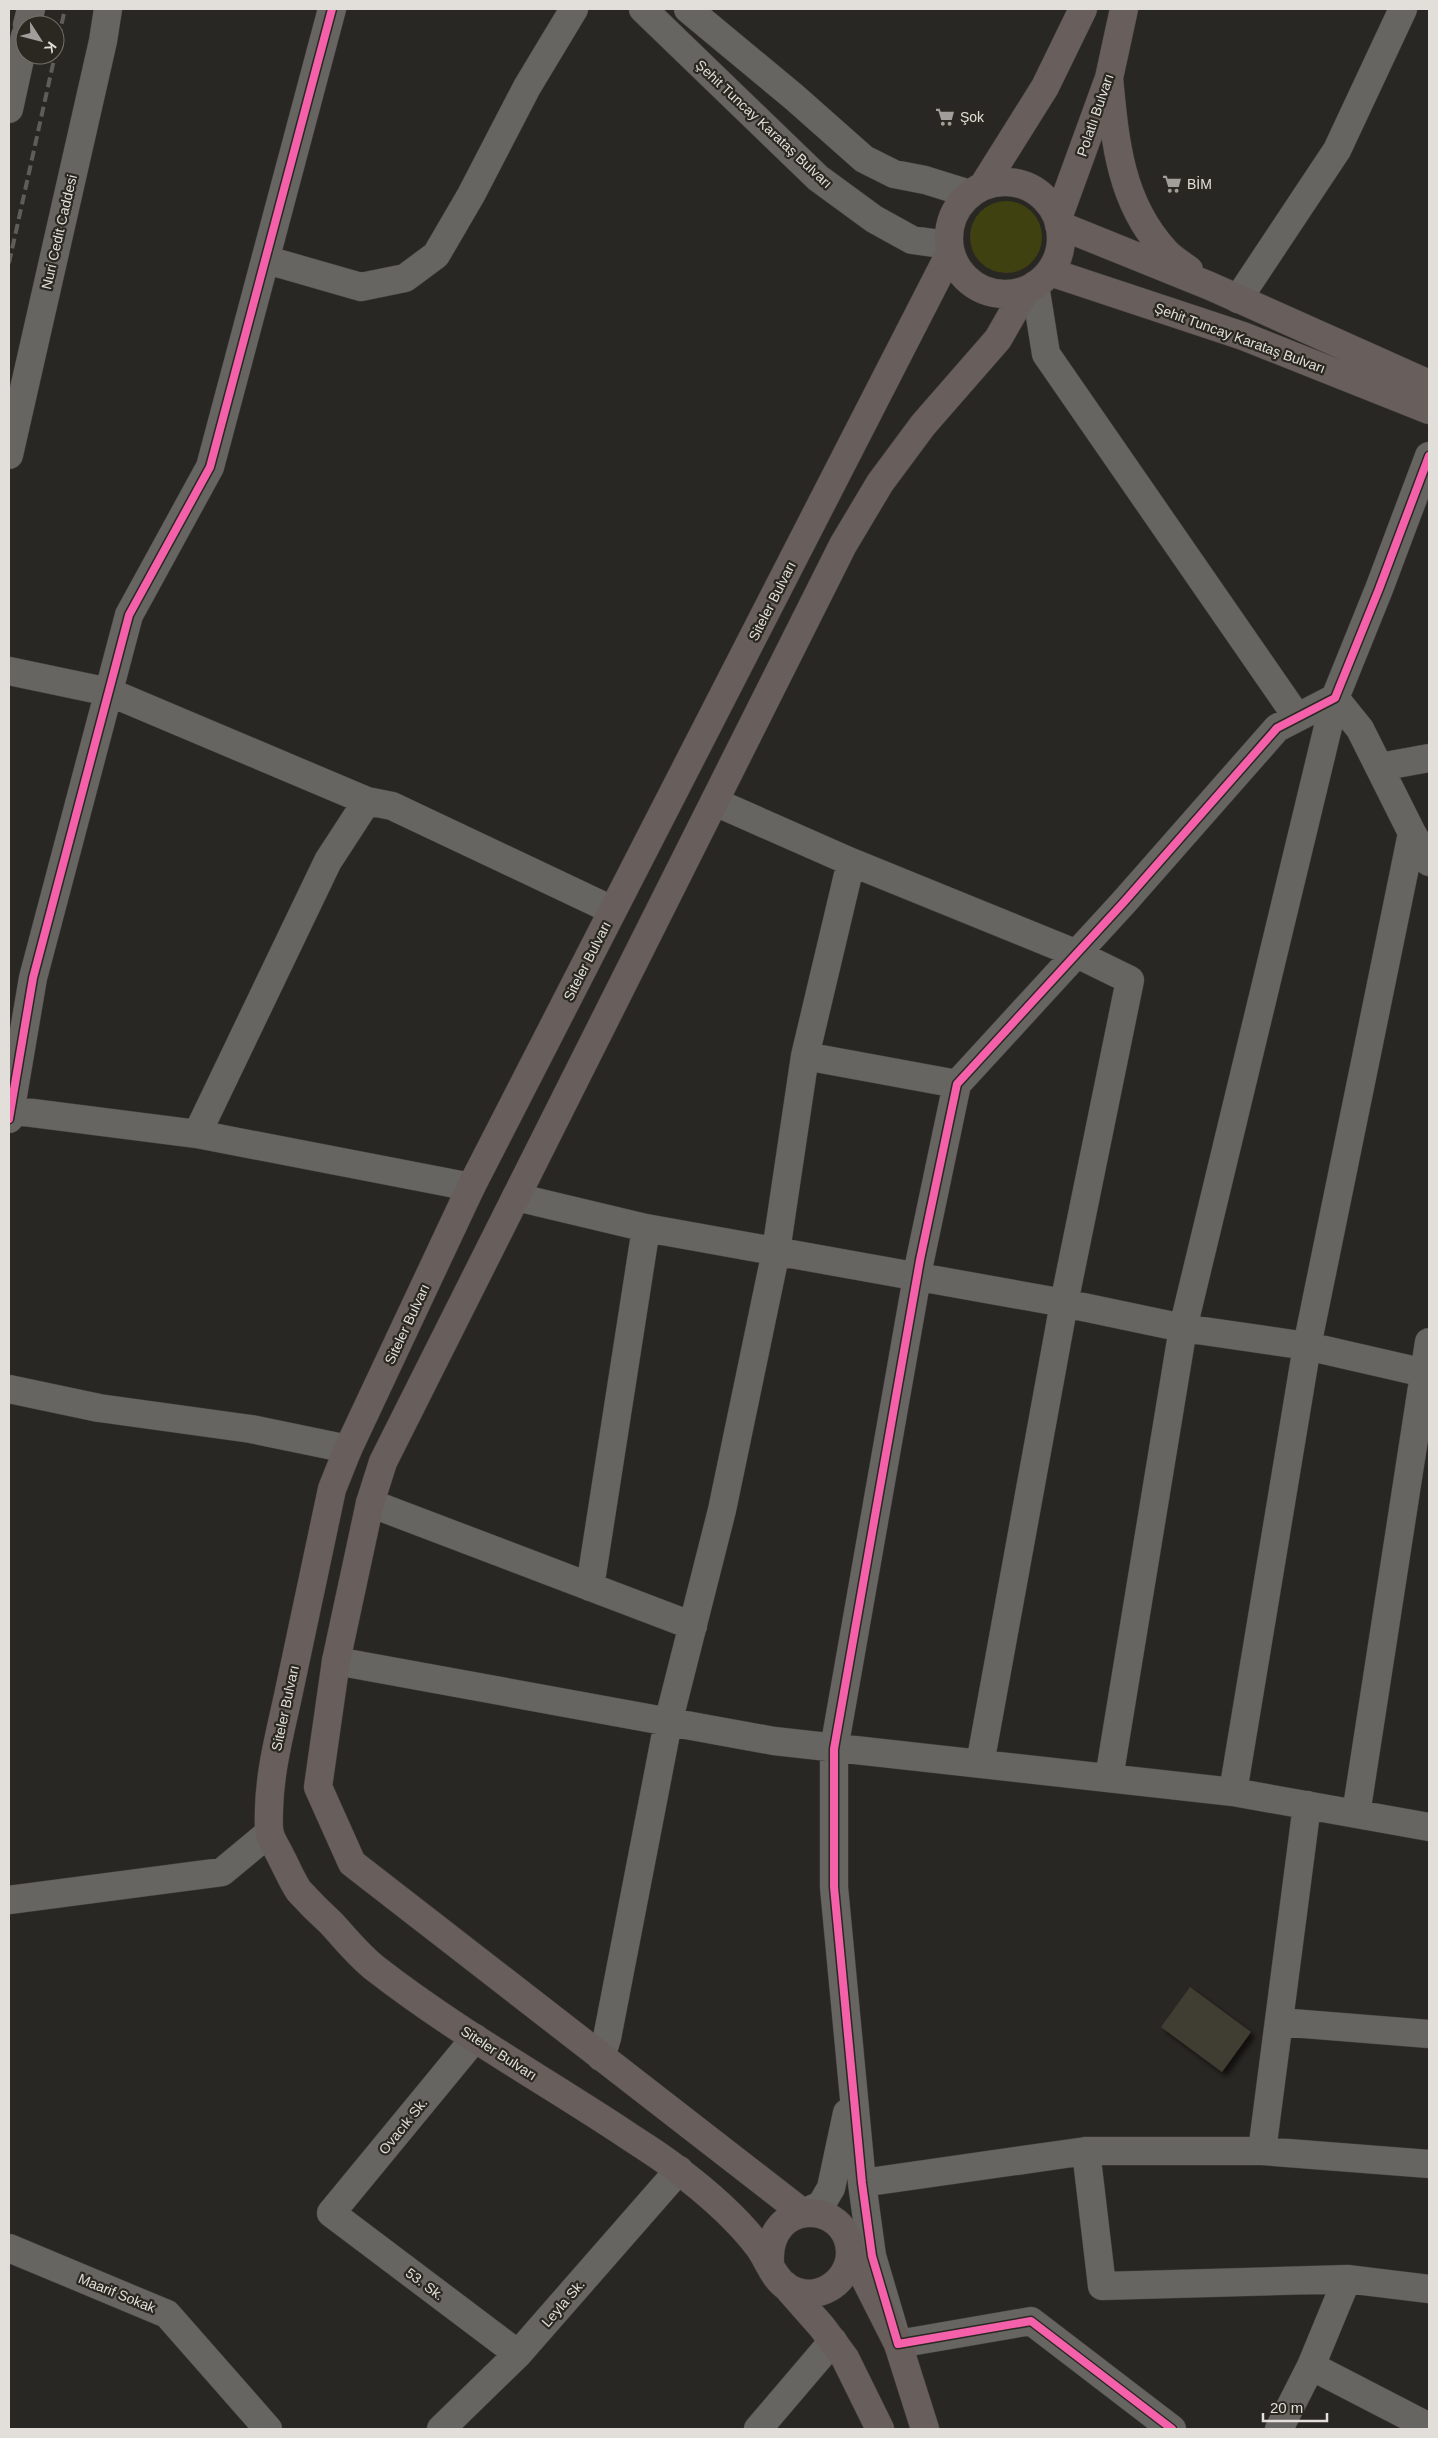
<svg xmlns="http://www.w3.org/2000/svg" width="1438" height="2438" viewBox="0 0 1438 2438" font-family="Helvetica,sans-serif">
  <defs>
    <filter id="shadow"><feDropShadow dx="4.5" dy="4.5" stdDeviation="2.5" flood-color="#0009"/></filter>
  </defs>
  <rect width="100%" height="100%" fill="#292723"/>
  <path fill="#404110" d="M970 237a36 36 0 1 1 72 0a36 36 0 1 1-72 0Z"/>
  <path fill="#403d33" filter="url(#shadow)" d="M1190,1987l61,45 -29,40 -61,-45z"/>
  <g fill="none" stroke-linecap="round" stroke-linejoin="round">
    <g stroke="#44413e" stroke-width="29">
      <path id="minor" d="M643,9l175,169 56,41 38,21 37,5
        M688,9l106,88 70,62 30,15 31,6 45,14
        M27,25l4,-16
        M9,109l16,-73
        M267,260l94,27 44,-9 31,-23 35,-60 56,-108 47,-78
        M1035,285l11,69 251,363
        M1238,299l99,-149 66,-141
        M9,455l94,-414 5,-32
        M9,671l100,21 258,109
        M1335,698l25,31 52,104 17,29
        M1380,767l49,-9
        M715,802l136,60 226,92 53,26 -66,323 -84,461
        M805,1056l152,28
        M9,1110l188,24 274,53
        M9,1119l24,-141 96,-363 81,-148 122,-458
        M197,1134l131,-273 39,-60 25,5 220,104
        M516,1197l130,31 418,75 119,25 124,18 122,28
        M9,1389l90,19 152,21 97,20
        M370,1503l323,123
        M590,1587l56,-359
        M336,1661l438,80 459,51 196,35
        M1109,1778l74,-450 152,-630
        M1233,1792l74,-446 105,-513
        M1356,1814l73,-472
        M9,1900l213,-28 47,-39
        M1279,2022l150,12
        M475,2038l-144,175 187,141
        M601,2057l6,-19 61,-315 54,-213 54,-259 29,-195 46,-194
        M1086,2151l16,135 245,-7 82,10
        M1262,2151l45,-346
        M862,2183l224,-32h176l167,13
        M803,2213l18,-8 10,-17 16,-75
        M9,2248l158,66 101,115
        M1311,2366l118,61
        M441,2429l77,-75 161,-184
        M758,2429l75,-88
        M1172,2429l-141,-108 -133,23 -26,-88 -10,-73 -28,-296v-138l86,-489 37,-176 167,-182 153,-174 58,-30 44,-109 50,-133
        M1279,2429l32,-63 36,-87"/>
    </g>
    <g stroke="#44413e" stroke-width="29">
      <path id="major" d="M1109,78c6,63 11,124 56,173 6,7 16,13 24,19
        M949 238a56 56 0 1 1 112 0a56 56 0 1 1-112 0Z
        M983,186l62,-99 38,-78
        M1058,218l51,-140 15,-69
        M1059,225l151,61 219,98
        M1050,272l193,64 186,74
        M803,2213l-451,-350 -34,-76 18,-126 34,-158 13,-41 460,-917 37,-62 43,-58 75,-86 28,-49
        M850,2249l48,95 27,85
        M770,2263c-4,-65 77,-64 80,-12 1,32 -35,54 -63,36 -14,-9 -19,-28 -29,-41 -22,-29 -50,-53 -79,-75 -18,-15 -39,-27 -58,-40 -82,-54 -168,-102 -245,-162 -17,-13 -31,-31 -45,-46 -11,-10 -22,-21 -32,-32 -7,-10 -12,-23 -18,-34 -3,-7 -9,-15 -11,-23 -2,-7 -1,-17 -1,-25 1,-39 11,-76 19,-113 15,-69 30,-138 44,-207l16,-40 123,-262 479,-934
        M785,2285l37,42 23,31 35,71"/>
    </g>
    <use href="#minor" stroke="#666562" stroke-width="28"/>
    <use href="#major" stroke="#685e5c" stroke-width="28"/>
    <path stroke="#5f5d5a" stroke-width="4" stroke-dasharray="10 5" stroke-linecap="butt" d="M55,53l10,-44
      M9,263l46,-208"/>
    <g stroke="#2b2821" stroke-width="11">
      <path id="cycleway" d="M9,1119l24,-141 96,-363 81,-148 122,-458
        M1172,2429l-141,-108 -133,23 -26,-88 -10,-73 -28,-296v-138l86,-489 37,-176 167,-182 153,-174 58,-30 44,-109 50,-133"/>
    </g>
    <use href="#cycleway" stroke="#f560ab" stroke-width="8"/>
  </g>
  <defs>
    <g id="supermarket-bare" transform="scale(1.5)"><path d="M-6-5.5h2.5l.6 2H6L4.5 2H-2.5L-4.4-4H-6ZM-1.5 3.2a1.3 1.3 0 1 0 .1 0ZM3 3.2a1.3 1.3 0 1 0 .1 0Z" fill="#a19f9b" stroke="#2b2821" stroke-width="2.5" paint-order="stroke"/></g>
  </defs>
  <g fill-rule="evenodd">
    <use href="#supermarket-bare" x="945" y="117"/>
    <use href="#supermarket-bare" x="1172" y="184"/>
  </g>
  <g text-anchor="middle" stroke-width="4.5" stroke-linejoin="round" paint-order="stroke">
    <g font-size="14" fill="#e2dfdb" stroke="#2b2821">
      <text transform="translate(1095 115) rotate(-71)" y="5">Polatlı Bulvarı</text>
      <text transform="translate(764 124) rotate(43)" y="5">Şehit Tuncay Karataş Bulvarı</text>
      <text transform="translate(59 232) rotate(-77)" y="5">Nuri Cedit Caddesi</text>
      <text transform="translate(1240 338) rotate(20)" y="5">Şehit Tuncay Karataş Bulvarı</text>
      <text transform="translate(772 601) rotate(-63)" y="5">Siteler Bulvarı</text>
      <text transform="translate(587 961) rotate(-63)" y="5">Siteler Bulvarı</text>
      <text transform="translate(407 1324) rotate(-65)" y="5">Siteler Bulvarı</text>
      <text transform="translate(285 1708) rotate(-78)" y="5">Siteler Bulvarı</text>
      <text transform="translate(499 2053) rotate(33)" y="5">Siteler Bulvarı</text>
      <text transform="translate(403 2126) rotate(-51)" y="5">Ovacık Sk.</text>
      <text transform="translate(425 2284) rotate(37)" y="5">53. Sk.</text>
      <text transform="translate(117 2293) rotate(22)" y="5">Maarif Sokak</text>
      <text transform="translate(563 2303) rotate(-49)" y="5">Leyla Sk.</text>
    </g>
    <g font-size="14" fill="#e2dfdb" stroke="#2b2821" text-anchor="start">
      <text x="960" y="122">Şok</text>
      <text x="1187" y="189">BİM</text>
    </g>
  </g>
  <rect width="1438" height="2438" fill="none" stroke="#e2dfdb" stroke-width="20"/>
  <g transform="translate(40 40) rotate(126)"><circle r="24" fill="#2b2821" stroke="#74716b"/>
  <path d="M0-4L9 19L0 12L-9 19Z" fill="#a19f9b"/>
  <text y="-8" font-size="14" font-weight="bold" text-anchor="middle" fill="#e2dfdb">K</text>
  </g>
  <path d="M1263 2413v8h64v-8" fill="none" stroke="#e2dfdb" stroke-width="2.5"/>
  <text x="1270" y="2413" font-size="15" fill="#e2dfdb" stroke="#2b2821" stroke-width="4" paint-order="stroke">20 m</text>
</svg>
